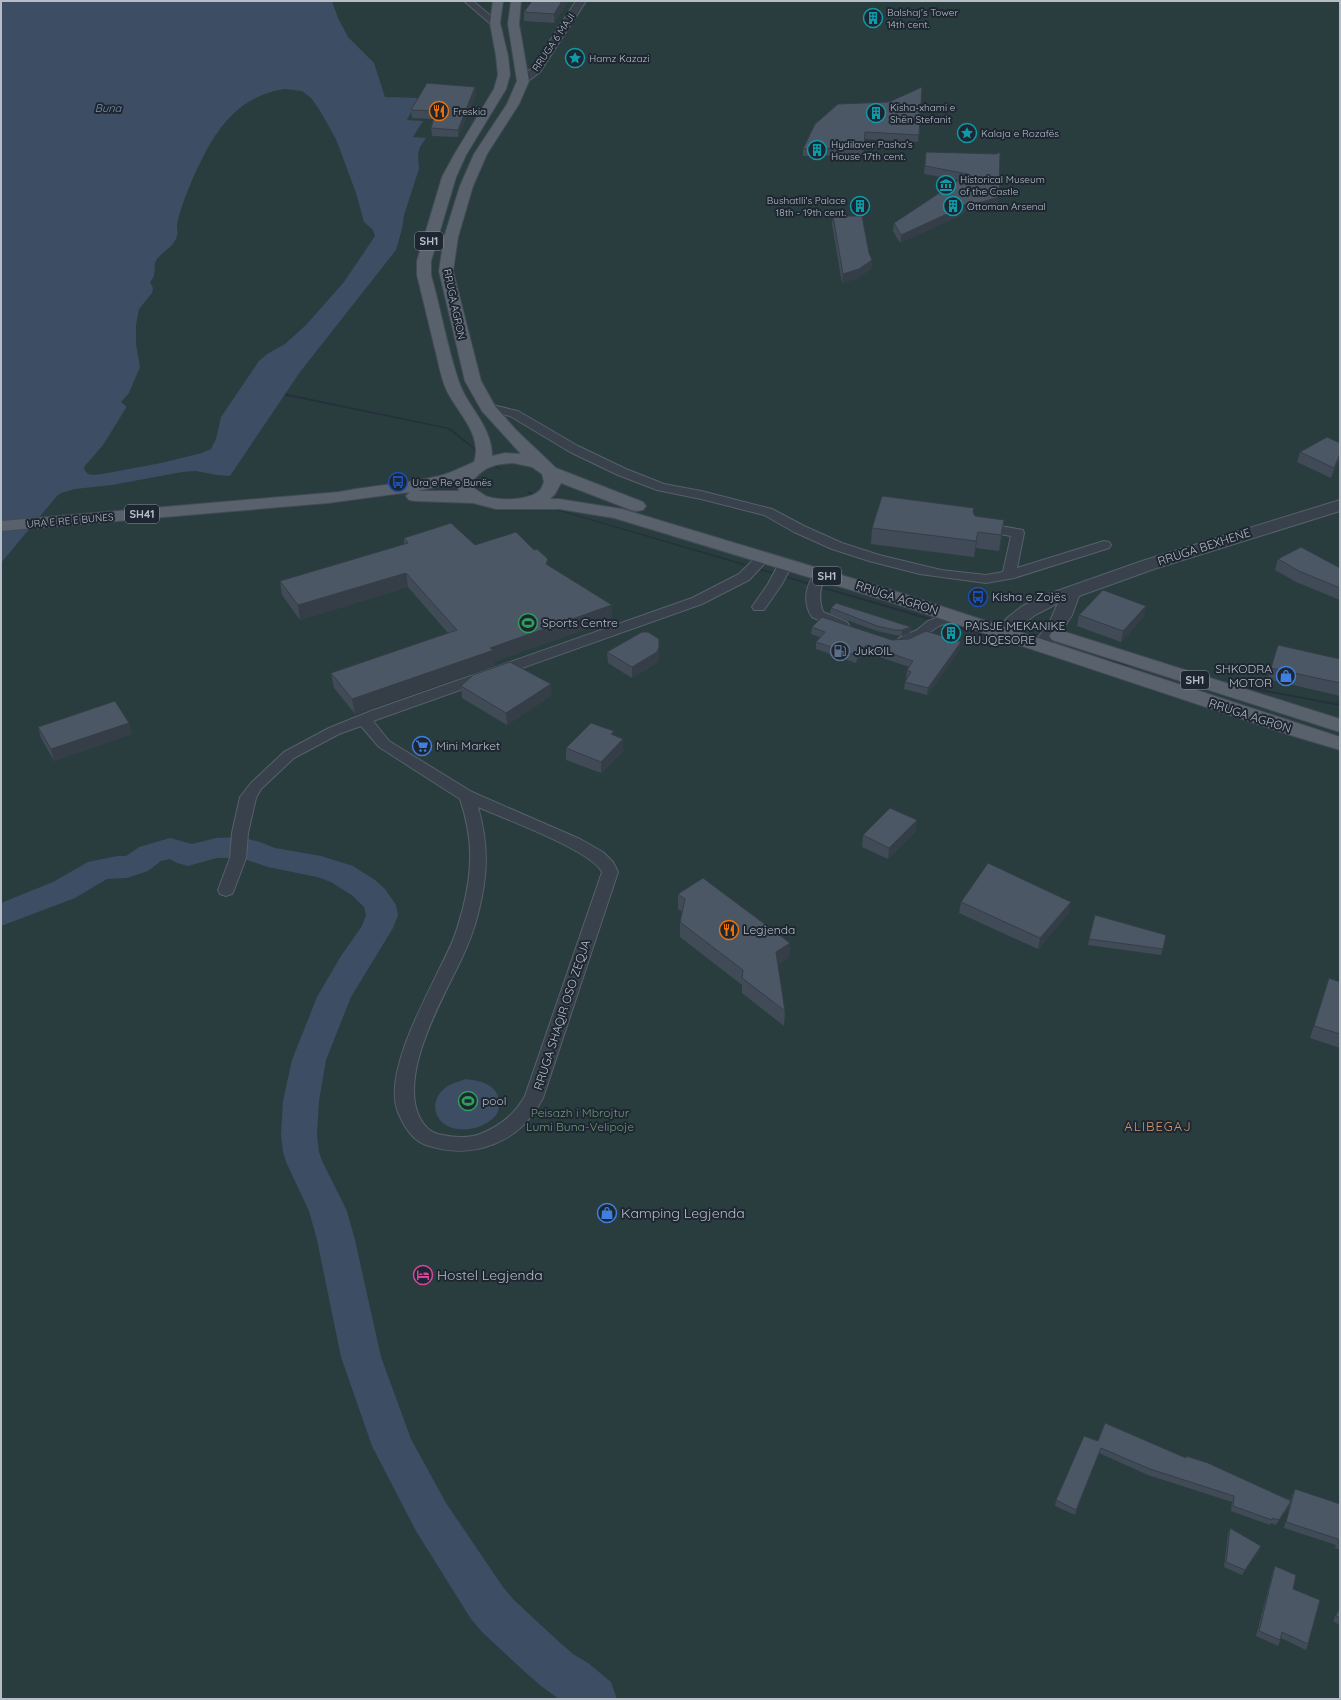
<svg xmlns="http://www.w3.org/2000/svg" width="1341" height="1700" viewBox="0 0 1341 1700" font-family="Quicksand,sans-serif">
  <rect width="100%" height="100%" fill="#26303c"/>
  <path fill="#293d3e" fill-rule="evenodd" d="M1,1h1339v703l-327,-62 -460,-134 -24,-17 -2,1 19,15 465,137 329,62v993h-1339zM283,393l167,35 52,42h-2l-52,-41 -166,-34z"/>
  <path fill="#3d4d64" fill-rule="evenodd" d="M1,1h331l6,17 10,19 26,26 11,34 34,1 -12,22 16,1 -10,16 13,1 -6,9 -2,7 1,15 -15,46 -2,14 -6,21 -96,122 -70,104 -13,-1 -21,-4 -14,1 -70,13 -37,4 -14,4 -4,3 -56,67zM285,89l17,2 9,7 8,11 17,30 20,54 8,29 9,8 2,6 -31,46 -38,43 -21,19 -18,10 -8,7 -38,56 -5,22 -5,10 -9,4 -41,10 -59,11 -9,1 -5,-1 -3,-3 -1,-4 19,-22 23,-37v-2l-5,-4 8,-9 11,-26 -4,-23v-19l3,-16 13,-16 1,-5 -3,-6c2,-2 4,-5 4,-8 2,-6 -1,-9 3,-15 6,-8 17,-12 20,-23 1,-3 0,-8 0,-12 5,-21 14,-43 24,-63 18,-37 41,-66 84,-72z
    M466,1079c15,2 30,5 33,21 1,5 0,11 -3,15 -11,14 -38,20 -53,8 -11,-9 -10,-25 1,-34 6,-6 14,-7 22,-10z"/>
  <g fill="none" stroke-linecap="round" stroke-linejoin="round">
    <path fill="#3d4d64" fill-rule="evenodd" d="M240,837l20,5 15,6 46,8 32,10 22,14 10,9 11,16 2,10 -5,13 -42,69 -25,63 -7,41 -2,34 2,17 3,9 25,50 8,29 26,117 30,82 35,64 57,84 11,13 43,40 16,14 15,9 23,19 6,17h-58l-18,-13 -16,-14 -43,-40 -11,-13 -55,-88 -44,-85 -31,-89 -24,-117 -8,-29 -23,-49 -3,-10 -2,-17 2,-34 9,-41 25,-63 24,-41 21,-30 4,-11 -2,-8 -11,-11 -22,-14 -14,-5 -49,-10 -27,-9h-24l-29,8 -11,-3 -7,-4 -9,2 -13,10 -21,7 -20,1 -32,19 -74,28v-23l52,-21 35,-20 29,-6h9l13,-9 31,-9 22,6 24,-6z"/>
    <g stroke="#57606a" stroke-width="2">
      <path id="lane" d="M464,1h9l26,22 -1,2h-6z
        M488,404l30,7 60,35 48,23 38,15 37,7 71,18 32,17 38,17 37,12 62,15 45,5 17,-3 8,-36 -33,-6 -1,-3 1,-3 5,-1 40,7 1,3 -7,35 87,-27 5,1 2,3 -2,3 -95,30 -28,5 -66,-9 -51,-13 -37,-12 -38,-17 -30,-17 -63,-16 -44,-9 -39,-15 -48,-23 -60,-36 -26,-6 -2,-2 2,-2z
        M764,553l5,1 2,3 -22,23 -47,24 -329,117 16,20 83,51 108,47 23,13 10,10 5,10 -75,226c-12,22 -26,37 -49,46 -23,9 -44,9 -68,1 -11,-4 -17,-12 -23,-22 -2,-5 -5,-9 -6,-14 -14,-43 39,-128 56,-169 4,-10 7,-21 10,-32 10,-40 10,-70 -3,-109l-81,-52 -18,-21 -22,8 -45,24 -33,31 -5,9 -8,35 -2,25 -12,32 -2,4 -6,2 -6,-2 -2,-4 12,-32 2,-25 8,-36 11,-14 33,-31 45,-24 42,-17 321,-113 47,-24 20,-20zM478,807c25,11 114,44 124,65l-77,224c-11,19 -25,30 -45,38 -13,5 -29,3 -42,0 -8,-2 -14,-8 -18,-16 -22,-43 22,-118 41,-158 7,-15 13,-30 17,-46 10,-39 11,-68 0,-107z
        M786,559l5,1 2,3 -11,21 -18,26h-10l-2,-3 16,-23 11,-21 2,-3z
        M821,570l5,1 2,3c-9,12 -10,24 -5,38l24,10 2,3 -2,3c-11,3 -25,-7 -35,-11 -10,-15 -6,-32 4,-46z
        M952,612l5,1 2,3c-4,6 -13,7 -20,10 -12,7 -24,22 -40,18l-2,-3 2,-3 18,-8 11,-9z"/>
    </g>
    <g stroke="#57606a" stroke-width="2">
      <path id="street" d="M576,1h10l-46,71 -13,10h-8l-2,-2 15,-12z
        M1340,500v11l-186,58 -75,27 -7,19 -23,35 -7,2 -7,-2 -3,-4 18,-25 8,-18 -23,12 -14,11 -10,12 -7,2 -7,-2 -3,-4 13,-16 14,-11 19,-10 102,-36z"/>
    </g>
    <g stroke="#424b55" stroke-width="2">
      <path id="primary" d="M493,1h10l-3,22 8,33 2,19 -4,14 -40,66 -10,22 -25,84v14c10,35 16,72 28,107 9,26 33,44 33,74l13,-3 16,1 -39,-43 -17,-30 -26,-110 5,-34 16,-51 14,-32 33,-50 10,-23 -9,-57 3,-23h10l-2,23 10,57 -10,23 -32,50 -14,32 -15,51 -5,34 28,110 14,25 21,24 40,38 87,34 3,4 -3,4 -6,1 -6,-1 -70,-27 -6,11 -5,5h9l63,10 279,84 439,144v13l-50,-15 -403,-134 -273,-83 -55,-9h-63l-23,-6 -58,-2 -6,-1 -3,-4 4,-4 -82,11 -327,28v-10l338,-29c33,-7 68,-8 100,-16 12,-3 23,-9 35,-14 9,-26 -15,-48 -26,-69 -7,-13 -9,-29 -13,-44 -6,-25 -12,-49 -18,-74v-14l25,-84 12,-22 40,-66 4,-14 -2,-19 -6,-33zM513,463l19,4 10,7 2,8c-1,2 -2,6 -4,8 -10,11 -41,11 -54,6 -4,-2 -7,-5 -11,-7l-2,-8c11,-15 23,-17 40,-18zM456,482l3,9h-41z
        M1059,630l281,89v13l-288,-92 -3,-4 3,-4z"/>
    </g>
    <use href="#lane" fill="#39424c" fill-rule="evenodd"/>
    <use href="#street" fill="#39424c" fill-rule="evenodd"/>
    <use href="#primary" fill="#58616c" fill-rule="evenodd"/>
  </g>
  <path fill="#414b57" d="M532,1h36l-14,22 -30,-2v-9z
    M475,87l1,7 -18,43 -26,-1 -1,-8 3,-9 -22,-1 -1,-8z
    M922,87l-4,55 -54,-3 -1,16 -60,1v-7l86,-47z
    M926,152l70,2 2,51 -24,7 -6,-2 -9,6 -59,27 -7,-12 1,-8 64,-43 -34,-6z
    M833,216l39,52 -14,10 -16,5 -10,-59z
    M1300,452l40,6 -9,20 -34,-16z
    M974,508l-1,4 2,4 27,20 -3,15 -23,-3 -2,9 -103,-13 1,-16z
    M404,538l71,7 59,5 14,9v7l64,39v15l-117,41v4l-140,49 -21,-26 -3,-15 117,-40 -40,-46 -108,33 -18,-25 -2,-14 124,-37z
    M1278,559l62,9v32l-44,-18 -21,-12z
    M831,608l80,19 -1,6 -8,3 -7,-1 -18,-4 -47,-17z
    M1079,615l65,2 -23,25 -44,-16z
    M812,627l80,13 68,9 -33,46 -23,-6 1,-7 2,-4h-1l1,-8 2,-3 -44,-15 -9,11 -40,-14v-7l4,-5 -9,-3z
    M659,639v19l-2,5 -25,15 -24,-15 -1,-11z
    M1340,659v37l-72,-17 3,-11z
    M461,686l91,9 -45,30 -45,-27z
    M38,727l94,7 -78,27 -13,-23z
    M614,736l9,15 -22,22 -35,-13v-12z
    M917,820l-2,12 -27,27 -26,-12 1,-12z
    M678,894l112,49 -1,15 -11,7 7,46 -1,15 -42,-33v-8l-62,-48v-15l2,-10 -4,-3z
    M961,902l108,11 -31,36 -79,-36z
    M1166,935l-5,20 -73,-10 1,-6z
    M1329,978l11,4v66l-30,-10z
    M1098,1441l87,17 1,-2 105,44 1,-5 3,-6 45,15v46l-5,-2 1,-3 -52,-17 6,-23 -14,20 -5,-2 -1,2 -39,-14 1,-9 -84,-27 -49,-22 -24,62 -20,-9 1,-6z
    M1230,1528l29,23 -17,24 -18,-8 4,-34z
    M1275,1566l18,23 15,55 -2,6 -25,-12 -3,8 -22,-10 17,-65z
    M1340,1606v19l-7,-4z"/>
  <path fill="#353d47" d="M562,1h6l-14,22v-9z
    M475,87l1,7 -18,43v-7z
    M999,197l-1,8 -24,7 1,-8z
    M969,202l-1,8 -9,6 -59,27 1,-8z
    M872,260v8l-14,10 -16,5 1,-9z
    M1340,454v4l-9,20 3,-10z
    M1004,520l-2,16 -3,15 2,-16z
    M978,532l-2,16 -2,9 2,-16z
    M548,559l1,15 -3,-10z
    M406,573l2,14 -108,33 -2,-15z
    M612,605v15l-117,41v4l-140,49 -3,-15 138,-51z
    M1146,606l-2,11 -23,25 2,-11z
    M911,627l-1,6 -8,3v-6z
    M961,642l-1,7 -33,46 1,-7z
    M866,645l-1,7 -9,11 1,-7z
    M659,647v11l-2,5 -25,15v-11z
    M551,684l1,11 -45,30 -1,-12z
    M129,723l3,11 -78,27 -3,-12z
    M623,739v12l-22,22v-11z
    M917,820l-2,12 -27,27 1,-11z
    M1071,902l-2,11 -31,36 2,-11z
    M790,943l-1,15 -14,9 1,-15z
    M1101,1448l-2,5 -24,62 1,-5z
    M1291,1501l-2,5 -13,19 3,-5z
    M1261,1546l-2,5 -17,24 3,-5z"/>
  <path fill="#4c5765" stroke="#353d47" d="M532,1h30l-8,13 -30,-2z
    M427,83l48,4 -17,43 -27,-2 5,-17 -25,-1z
    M922,87l-3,48 -54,-3 -1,16 -61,1 12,-25 23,-20 51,-2z
    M926,152l70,2 4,-2 -1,45 -24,7 -6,-2 -9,6 -59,27 -7,-12 74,-49 -43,-8z
    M833,216h29l7,37 3,7 -13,9 -16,5z
    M1327,437l13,6v11l-6,14 -34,-16z
    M882,496l92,12 -1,4 2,4 29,4 -3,15 -23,-3 -2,9 -104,-13z
    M451,523l24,22 41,-13 18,18 3,-1 11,10 -2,5 66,41 -122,43 4,2 -142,49 -21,-26 126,-43 -51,-57 -108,32 -18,-24 128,-38 -4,-5z
    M1301,547l39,21v20l-41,-17 -21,-12z
    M1103,590l43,16 -23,25 -44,-16z
    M836,603l75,24 -9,3h-7l-18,-4 -46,-18z
    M822,617l70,23 17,-1 17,-8 35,11 -33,46 -23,-6 6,-10 -4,-2 6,-9 -47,-16 -9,11 -41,-14 9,-10 -13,-5z
    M642,632h6l11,7v8l-2,5 -25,15 -25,-15z
    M1278,645l62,14v24l-69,-15z
    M510,662l41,22 -45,29 -45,-27 12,-11z
    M115,701l14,22 -78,26 -13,-22z
    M591,723l23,8 -3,3 12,5 -22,23 -35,-14z
    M890,808l27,12 -28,28 -26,-13z
    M988,863l83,39 -31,36 -79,-36z
    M703,878l87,65 -14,9 9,59 -43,-33 1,-8 -63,-48 5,-23 -7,-5z
    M1095,915l71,20 -3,14 -74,-10z
    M1329,978l11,4v52l-26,-8z
    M1105,1423l81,35v-2l22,7 83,38 -12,19 -6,-2 -1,2 -39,-14 1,-10 -84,-27 -49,-21 -25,62 -20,-10 28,-64 14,5z
    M1295,1489l45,15v39h-2v-4l-52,-17z
    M1230,1528l31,18 -16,24 -19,-8z
    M1275,1566l21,9 -3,14 27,11 -12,44 -26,-12 -2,8 -21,-9z
    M1340,1607v11l-4,-2z"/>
  <defs>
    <g id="building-ring" transform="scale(1)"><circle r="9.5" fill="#1e2731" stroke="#0f9aa8" stroke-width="1.5"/><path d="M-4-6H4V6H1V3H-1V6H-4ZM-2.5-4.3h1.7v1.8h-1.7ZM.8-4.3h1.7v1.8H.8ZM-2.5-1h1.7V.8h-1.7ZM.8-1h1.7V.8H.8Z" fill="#0f9aa8"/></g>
    <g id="sight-ring" transform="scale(1)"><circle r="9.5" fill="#1e2731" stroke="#0f9aa8" stroke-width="1.5"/><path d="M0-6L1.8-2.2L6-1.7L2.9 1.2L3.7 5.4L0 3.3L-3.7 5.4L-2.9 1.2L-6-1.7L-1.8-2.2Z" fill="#0f9aa8"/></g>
    <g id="restaurant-ring" transform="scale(1)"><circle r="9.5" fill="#1e2731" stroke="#e8710a" stroke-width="1.5"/><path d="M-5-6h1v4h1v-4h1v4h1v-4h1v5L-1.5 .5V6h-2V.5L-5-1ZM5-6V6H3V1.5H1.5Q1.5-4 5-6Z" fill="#e8710a"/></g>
    <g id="museum-ring" transform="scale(1)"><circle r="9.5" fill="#1e2731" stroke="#0f9aa8" stroke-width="1.5"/><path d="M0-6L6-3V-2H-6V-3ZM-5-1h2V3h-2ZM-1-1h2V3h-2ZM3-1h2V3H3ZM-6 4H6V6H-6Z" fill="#0f9aa8"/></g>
    <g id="bus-ring" transform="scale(1)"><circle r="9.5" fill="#1e2731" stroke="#1a4fb4" stroke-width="1.5"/><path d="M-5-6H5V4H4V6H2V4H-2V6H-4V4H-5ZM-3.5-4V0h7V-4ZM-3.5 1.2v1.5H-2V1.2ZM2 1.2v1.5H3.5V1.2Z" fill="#1a4fb4"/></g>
    <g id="stadium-ring" transform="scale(1)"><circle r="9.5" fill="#1e2731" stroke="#2e9e5b" stroke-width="1.5"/><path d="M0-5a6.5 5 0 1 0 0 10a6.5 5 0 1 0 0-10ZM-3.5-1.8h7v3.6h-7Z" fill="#2e9e5b"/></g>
    <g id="fuel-ring" transform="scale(1)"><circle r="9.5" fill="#1e2731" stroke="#5c6f8a" stroke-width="1.5"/><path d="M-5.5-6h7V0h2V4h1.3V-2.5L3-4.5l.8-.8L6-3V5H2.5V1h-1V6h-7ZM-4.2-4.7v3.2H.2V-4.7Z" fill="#5c6f8a"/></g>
    <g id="shop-ring" transform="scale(1)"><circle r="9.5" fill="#1e2731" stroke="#3f7fe0" stroke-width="1.5"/><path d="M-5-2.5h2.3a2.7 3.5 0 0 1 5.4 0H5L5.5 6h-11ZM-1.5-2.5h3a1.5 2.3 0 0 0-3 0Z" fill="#3f7fe0"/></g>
    <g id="supermarket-ring" transform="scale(1)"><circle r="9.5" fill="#1e2731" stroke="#3f7fe0" stroke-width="1.5"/><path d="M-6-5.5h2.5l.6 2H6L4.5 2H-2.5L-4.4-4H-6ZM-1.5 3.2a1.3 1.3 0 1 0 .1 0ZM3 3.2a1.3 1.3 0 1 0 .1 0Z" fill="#3f7fe0"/></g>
    <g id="hotel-ring" transform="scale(1)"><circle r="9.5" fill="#1e2731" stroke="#d1479c" stroke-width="1.5"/><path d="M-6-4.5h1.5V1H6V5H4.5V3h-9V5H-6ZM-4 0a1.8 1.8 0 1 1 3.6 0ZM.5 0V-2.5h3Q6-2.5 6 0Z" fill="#d1479c"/></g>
  </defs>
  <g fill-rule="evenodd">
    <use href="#building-ring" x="873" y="18"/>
    <use href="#sight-ring" x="575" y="58"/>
    <use href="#restaurant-ring" x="439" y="111"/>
    <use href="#building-ring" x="876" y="113"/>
    <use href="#sight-ring" x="967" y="133"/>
    <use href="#building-ring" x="817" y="150"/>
    <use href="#museum-ring" x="946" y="185"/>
    <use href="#building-ring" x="860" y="206"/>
    <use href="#building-ring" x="953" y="206"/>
    <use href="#bus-ring" x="398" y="482"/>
    <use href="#bus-ring" x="978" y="597"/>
    <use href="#stadium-ring" x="528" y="623"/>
    <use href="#building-ring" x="951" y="633"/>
    <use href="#fuel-ring" x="840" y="651"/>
    <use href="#shop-ring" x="1286" y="676"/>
    <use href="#supermarket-ring" x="422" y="746"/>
    <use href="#restaurant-ring" x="729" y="930"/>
    <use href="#stadium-ring" x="468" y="1101"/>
    <use href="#shop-ring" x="607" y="1213"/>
    <use href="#hotel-ring" x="423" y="1275"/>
  </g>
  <g text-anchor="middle" stroke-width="4" stroke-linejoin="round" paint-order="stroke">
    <g font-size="10" fill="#b5bdc7" stroke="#1e2731" text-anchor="start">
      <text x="887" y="16">Balshaj's Tower<tspan x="887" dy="12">14th cent.</tspan></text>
      <text x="589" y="62">Hamz Kazazi</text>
      <text x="890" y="111">Kisha-xhami e<tspan x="890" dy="12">Shën Stefanit</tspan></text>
      <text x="453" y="115">Freskia</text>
      <text x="981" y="137">Kalaja e Rozafës</text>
      <text x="831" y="148">Hydilaver Pasha's<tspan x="831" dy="12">House 17th cent.</tspan></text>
      <text x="960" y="183">Historical Museum<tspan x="960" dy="12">of the Castle</tspan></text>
      <text x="846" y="204" text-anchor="end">Bushatlli's Palace<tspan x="846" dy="12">18th - 19th cent.</tspan></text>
      <text x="967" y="210">Ottoman Arsenal</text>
      <text x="412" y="486">Ura e Re e Bunës</text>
    </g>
    <g font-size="10" fill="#b5bdc7" stroke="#1e2731">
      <text transform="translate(553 42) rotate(-56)" y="4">RRUGA 6 MAJI</text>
      <text transform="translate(455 304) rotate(78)" y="4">RRUGA AGRON</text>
      <text transform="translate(70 520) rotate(-5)" y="4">URA E RE E BUNES</text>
    </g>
    <g font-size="11" font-style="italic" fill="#7f93ad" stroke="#1e2731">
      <text x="108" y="112">Buna</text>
    </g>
    <g fill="#1e2731" stroke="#88909a" stroke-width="1">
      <rect x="415" y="232" width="28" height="18" rx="3"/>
      <rect x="125" y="505" width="34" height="18" rx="3"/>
      <rect x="813" y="567" width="28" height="18" rx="3"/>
      <rect x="1181" y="671" width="28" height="18" rx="3"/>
    </g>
    <g font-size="11" font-weight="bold" fill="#b5bdc7">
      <text x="429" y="245">SH1</text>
      <text x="142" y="518">SH41</text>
      <text x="827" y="580">SH1</text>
      <text x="1195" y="684">SH1</text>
    </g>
    <g font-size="12" fill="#b5bdc7" stroke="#1e2731">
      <text transform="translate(1204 547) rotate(-18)" y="4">RRUGA BEXHENE</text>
      <text transform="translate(897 598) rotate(18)" y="4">RRUGA AGRON</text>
      <text transform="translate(1250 716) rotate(18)" y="4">RRUGA AGRON</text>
      <text transform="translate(562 1015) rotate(-72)" y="4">RRUGA SHAQIR OSO ZEQJA</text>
    </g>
    <g font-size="12" fill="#b5bdc7" stroke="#1e2731" text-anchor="start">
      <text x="992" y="601">Kisha e Zojës</text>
      <text x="542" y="627">Sports Centre</text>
      <text x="965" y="630">PAISJE MEKANIKE<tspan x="965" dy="14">BUJQESORE</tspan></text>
      <text x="854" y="655">JukOIL</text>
      <text x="1272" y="673" text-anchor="end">SHKODRA<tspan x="1272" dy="14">MOTOR</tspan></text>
      <text x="436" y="750">Mini Market</text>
      <text x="743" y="934">Legjenda</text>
      <text x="482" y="1105">pool</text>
    </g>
    <g font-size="12" fill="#6e9777" stroke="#1e2731">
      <text x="580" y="1117">Peisazh i Mbrojtur<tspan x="580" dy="14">Lumi Buna-Velipoje</tspan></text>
    </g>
    <g font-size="13" letter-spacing="1" fill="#cd946b" stroke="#1e2731">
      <text x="1158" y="1131">ALIBEGAJ</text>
    </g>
    <g font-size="14" fill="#b5bdc7" stroke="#1e2731" text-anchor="start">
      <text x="621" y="1218">Kamping Legjenda</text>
      <text x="437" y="1280">Hostel Legjenda</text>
    </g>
  </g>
  <rect width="1341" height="1700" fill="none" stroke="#b5bdc7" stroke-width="4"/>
</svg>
